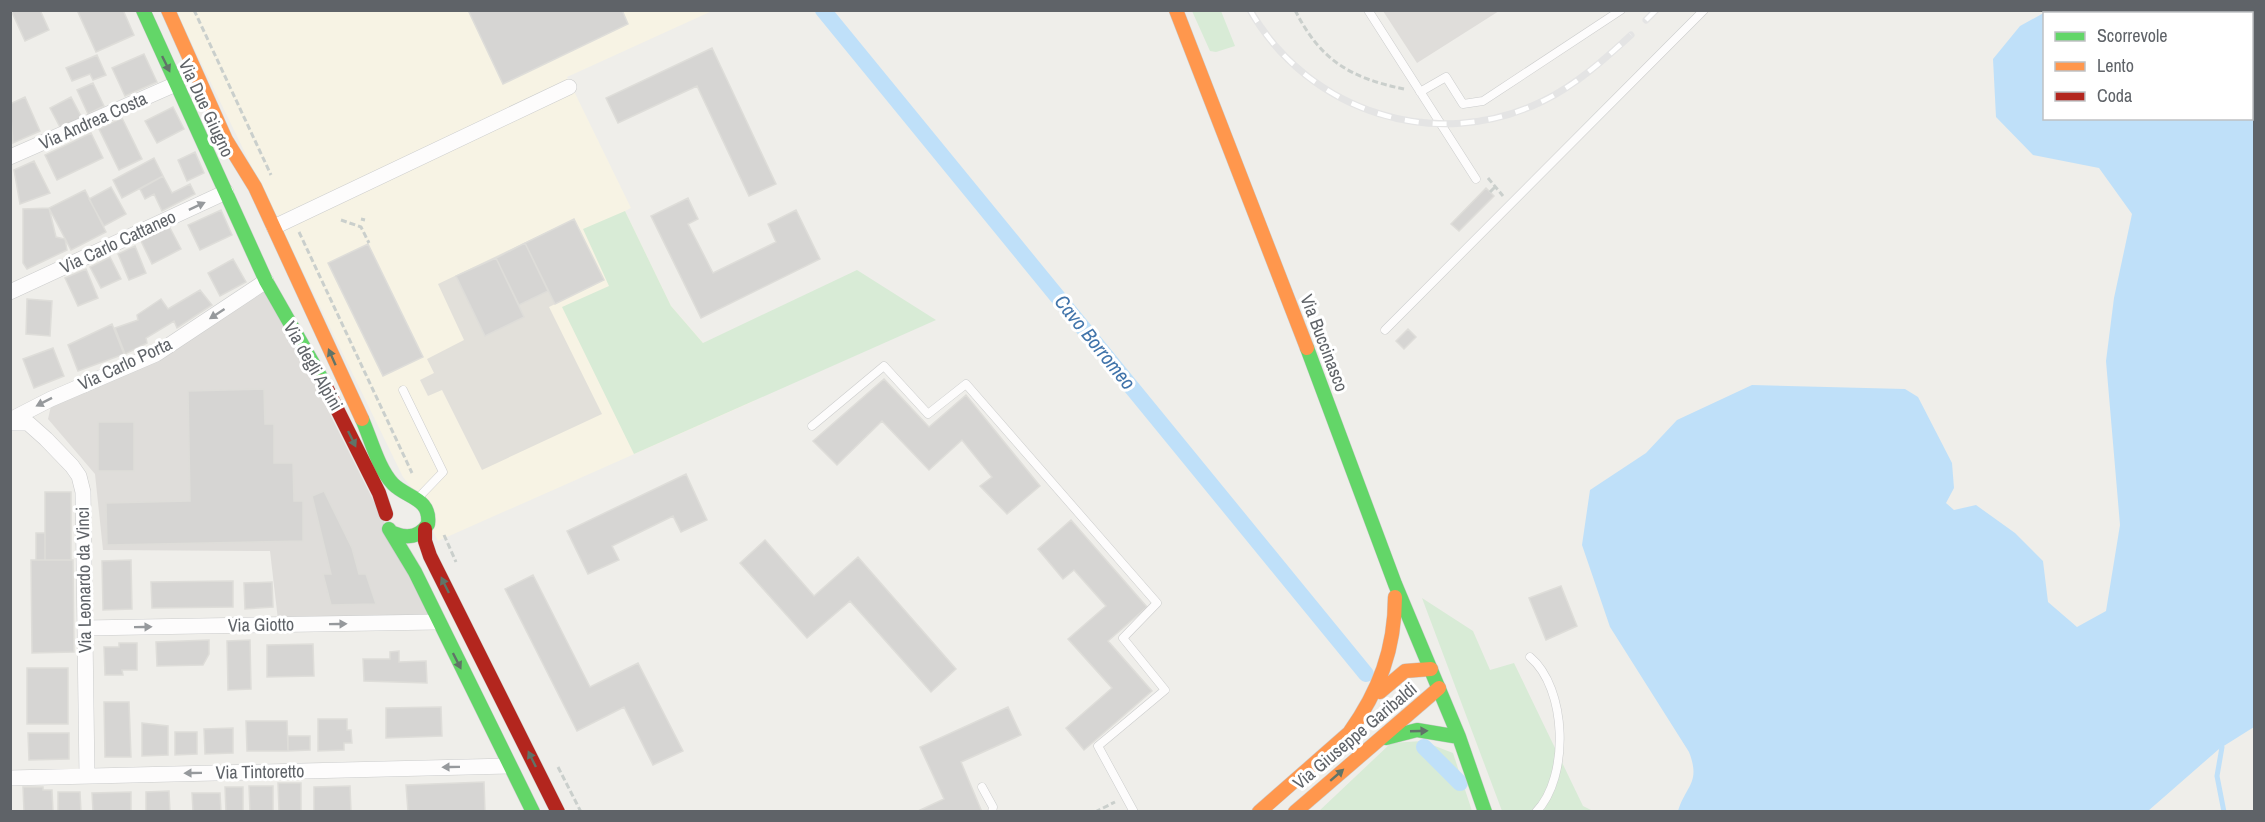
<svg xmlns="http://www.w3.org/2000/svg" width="2265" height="822" viewBox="0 0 2265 822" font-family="'Archivo Narrow',sans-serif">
  <rect width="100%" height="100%" fill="#efeeea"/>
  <path fill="#f7f3e4" d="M176,11h536l-145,66 64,131 -6,3 46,95 83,95 -316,140 -27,-54 -8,-10z"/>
  <path fill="#dfddda" d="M1383,11h116l-82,52z
    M265,285l168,334 -155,1 -8,-69 -167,-1 -8,-76 -47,-55 3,-13z"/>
  <path fill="#e2e0da" d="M574,219l30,61 -55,27 53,107 -120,56 -40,-80 -14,6 -8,-16 14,-7 -7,-14 37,-19 -26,-56z"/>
  <path fill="#d8ebd6" d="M1192,11h29l14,35 -19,6 -6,-1z
    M625,211l46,95 32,37 154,-73 79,50 -302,134 -72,-147 47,-21 -26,-57z
    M1422,598l51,33 17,39 24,-7 69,143 10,5h-91z
    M1422,741l31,12 19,58 -154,1 73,-69z"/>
  <path fill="#bfe0f9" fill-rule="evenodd" d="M2049,10l205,1v716l-35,22 -71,62h-470c8,-26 23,-28 11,-59l-79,-125 -28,-82 8,-55 56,-37 31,-33 75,-35 153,4 13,8 34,66 2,25 -8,15 8,7 22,-5 39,28 28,28 5,41 29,25 29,-16 14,-86 -14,-164 8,-63 18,-84 -33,-46 -66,-13 -37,-38 -3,-58 27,-33zM2044,14h208v104h-208z"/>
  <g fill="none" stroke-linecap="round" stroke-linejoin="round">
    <path stroke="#bfe0f9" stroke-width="5" d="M2222,747l-5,29 7,36"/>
    <path stroke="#bfe0f9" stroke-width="16" d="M823,10l543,664
      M1424,747l36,36"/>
  </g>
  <path fill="#d6d5d3" stroke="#deddd9" stroke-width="1.5" d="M11,10h29l9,20 -24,11z
    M77,10h46l11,25 -38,17z
    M468,10h154l6,14 -125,60z
    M712,48l64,136 -27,12 -52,-110 -79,37 -12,-25z
    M144,54l13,28 -32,14 -13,-28z
    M97,55l9,20 -13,5 -3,-6 -18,7 -6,-13z
    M93,83l11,23 -16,8 -11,-24z
    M25,97l15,34 -27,12 -3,-39z
    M71,97l11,21 -21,11 -11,-21z
    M173,107l11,22 -27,14 -12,-22z
    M122,118l20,41 -23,11 -20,-41z
    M91,133l12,25 -46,22 -12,-25z
    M195,152l9,21 -17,8 -9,-21z
    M154,158l9,18 -41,22 -9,-18z
    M34,161l16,32 -30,11 -6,-34z
    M163,176l9,17 18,-9 5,10 -33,17 -8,-17 -9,5 -5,-10z
    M111,187l15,27 -22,12 -15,-27z
    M1486,188l8,8 -35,35 -8,-7z
    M85,190l21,42 -35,18 -22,-42z
    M688,198l10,21 -10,5 25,49 63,-31 -8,-18 28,-14 24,49 -119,59 -50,-102z
    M49,208l7,29 9,2 2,11 -40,19 -4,-6v-54z
    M221,210l11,25 -32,15 -12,-25z
    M574,219l30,61 -49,24 -30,-61z
    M169,226l12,23 -29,15 -11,-23z
    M525,243l23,48 -29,14 -23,-47z
    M368,244l55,113 -40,19 -55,-113z
    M135,246l11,27 -17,7 -11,-26z
    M110,257l11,22 -20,9 -11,-21z
    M496,258l28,59 -39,19 -29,-60z
    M233,259l13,23 -26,14 -12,-23z
    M86,269l12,29 -20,8 -13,-28z
    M200,290l12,15 -35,23 -3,-7 -28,17 1,5 -22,11 -10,-26 23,-8 -1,-5 24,-16 7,10z
    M27,299l25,2 -2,35 -24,-2z
    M112,324l12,30 -46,17 -10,-26z
    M1408,329l8,8 -12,12 -8,-8z
    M53,348l11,28 -30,12 -11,-29z
    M884,379l45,48 37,-32 74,91 -33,28 -27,-28 12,-9 -30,-37 -33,30 -47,-49 -45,44 -24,-24z
    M264,389l1,35h9v39h19l1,38h9v40l-196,4 -1,-42 84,-2 -2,-110z
    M98,422h36v49h-36z
    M686,474l21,46 -26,12 -8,-16 -61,30 7,14 -31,14 -21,-43z
    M324,491l28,57 7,26h7l10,30 -45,1 -8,-31h8l-19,-78z
    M45,492h26v68h-26z
    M1071,520l76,87 -39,34 44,50 -68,59 -18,-22 46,-40 -44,-49 38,-33 -32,-36 -11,9 -25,-30z
    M36,533h9v27h-9z
    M765,540l49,56 44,-39 98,112 -25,23 -81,-91 -43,37 -67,-75z
    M31,560h42l1,92 -42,1z
    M131,560l1,49 -29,1 -1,-49z
    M533,575l57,112 48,-24 45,88 -30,14 -29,-58 -47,24 -72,-142z
    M233,581v26l-81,1 -1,-26z
    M272,582l1,25 -28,2 -1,-26z
    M1561,586l16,40 -31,14 -17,-42z
    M209,640v14l-6,11 -46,1 -1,-24z
    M250,640l1,49 -23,1 -1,-49z
    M119,643h18v27h-15l1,5h-18l-1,-28h15z
    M313,644l1,32 -47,1v-32z
    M399,651v11l27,-1 1,22 -63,-2 -1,-22h27v-7z
    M27,668h41v56h-41z
    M104,702h25l2,55h-26z
    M441,707l1,29 -56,2v-30z
    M1008,707l13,28 -60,27 21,50h-66l28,-13 -24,-52z
    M318,719h29v11h4l1,13h-8v7l-26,1z
    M246,721h41l1,30h-41z
    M142,723l26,3v29l-26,1z
    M233,728v25l-28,1 -1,-25z
    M175,732h22v22l-22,1z
    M28,733h41v26l-40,1z
    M288,736h22v14l-22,1z
    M484,782l1,30h-77l-2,-27z
    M278,783h23v29h-22z
    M249,786h24v26h-23z
    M350,786l1,26h-37v-25z
    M23,787h20v3h9l1,22h-29z
    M225,787h18v25h-17z
    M169,791l1,21h-24v-20z
    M58,792h22l1,20h-23z
    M131,792v20h-38l-1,-19z
    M192,793h28l1,19h-28z"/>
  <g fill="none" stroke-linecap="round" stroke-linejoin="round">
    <g stroke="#cbcccc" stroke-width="9">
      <path id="lane" d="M1368,10l108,169
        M1420,92l26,-15 17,27 20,-3 138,-91
        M1385,330l319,-320
        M403,390l40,82 -25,26
        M812,426l72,-60 44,48 38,-30 191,219 -34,35 42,52 -67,56 36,66
        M1530,657c37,31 40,120 6,155
        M982,787l11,20 -1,5"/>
    </g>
    <g stroke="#cbcccc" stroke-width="16">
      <path id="street" d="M10,157l166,-73
        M274,227l295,-140
        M10,292l216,-100
        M10,420l41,-21 105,-45 110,-73
        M10,423h18l18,16 26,27 7,10 4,16 4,284
        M85,628l352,-6
        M10,778l499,-12"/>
    </g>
    <g stroke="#cacacb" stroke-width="15">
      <path id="fast" d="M143,10l123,271 57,100
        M1307,348l88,236 64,153 26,75
        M362,419c9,20 16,49 31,65 14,14 38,14 35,40 -8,13 -21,15 -35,9
        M389,529l26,43 118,240
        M1386,738l31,-8 42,7"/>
    </g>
    <g stroke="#cacacb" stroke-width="15">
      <path id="slow" d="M168,10l58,130 29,47 107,232
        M1176,10l131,338
        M1380,692l25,-21 26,-2
        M1259,812l90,-79c30,-42 46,-84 46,-136
        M1295,812l144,-124"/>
    </g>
    <g stroke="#cacacb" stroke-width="15">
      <path id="jam" d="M323,381l56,112 7,21
        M425,529v12l5,15 128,256"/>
    </g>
    <path stroke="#cacfcc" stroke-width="3" stroke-dasharray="6 3" stroke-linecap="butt" d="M194,10l77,165
      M1295,10c25,50 55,68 109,79
      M1488,178l15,18
      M1490,192l5,-5
      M361,219l4,1
      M341,220l20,7 8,16
      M299,232l113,241
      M444,535l12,27
      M558,767l23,45
      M1095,812l20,-10"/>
    <use href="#lane" stroke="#fdfcfc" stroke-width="8"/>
    <use href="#street" stroke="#fdfcfc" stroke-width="15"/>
    <use href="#fast" stroke="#63d668" stroke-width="14"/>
    <use href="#slow" stroke="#ff974d" stroke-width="14"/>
    <use href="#jam" stroke="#b3261e" stroke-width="14"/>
    <g stroke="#e4e4e4" stroke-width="7">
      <path id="rail" d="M1250,10c59,103 187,143 293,91 33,-16 62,-42 88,-66
        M1646,20l10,-10"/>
    </g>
    <use href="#rail" stroke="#fff" stroke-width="4.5" stroke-dasharray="14" stroke-linecap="butt"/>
  </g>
  <defs><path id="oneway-solid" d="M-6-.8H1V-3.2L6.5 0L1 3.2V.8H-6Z" transform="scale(1.5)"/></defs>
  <g fill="#607468">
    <use href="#oneway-solid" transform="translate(166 64) rotate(64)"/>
    <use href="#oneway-solid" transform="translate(332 357) rotate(-114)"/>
    <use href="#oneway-solid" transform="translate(352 439) rotate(64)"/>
    <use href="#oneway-solid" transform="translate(445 585) rotate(-116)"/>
    <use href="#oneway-solid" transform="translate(457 661) rotate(63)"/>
    <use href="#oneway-solid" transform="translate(1419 731) rotate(-2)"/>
    <use href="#oneway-solid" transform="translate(532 759) rotate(-116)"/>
    <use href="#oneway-solid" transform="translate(1337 775) rotate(-41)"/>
  </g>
  <g fill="#96999c">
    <use href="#oneway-solid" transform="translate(197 206) rotate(-25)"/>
    <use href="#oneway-solid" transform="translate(217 314) rotate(147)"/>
    <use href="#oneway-solid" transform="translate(44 402) rotate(153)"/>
    <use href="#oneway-solid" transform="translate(338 624) rotate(-1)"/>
    <use href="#oneway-solid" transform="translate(143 627) rotate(-1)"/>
    <use href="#oneway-solid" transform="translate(451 767) rotate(179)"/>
    <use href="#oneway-solid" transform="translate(193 773) rotate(179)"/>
  </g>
  <g text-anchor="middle" stroke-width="6" stroke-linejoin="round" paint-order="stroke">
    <g font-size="18" fill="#5f6368" stroke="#fff">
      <text transform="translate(206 108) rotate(65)" y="6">Via Due Giugno</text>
      <text transform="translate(93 121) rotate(-24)" y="6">Via Andrea Costa</text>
      <text transform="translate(118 242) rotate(-25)" y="6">Via Carlo Cattaneo</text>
      <text transform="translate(1324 343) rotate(69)" y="6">Via Buccinasco</text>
      <text transform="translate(125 364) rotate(-25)" y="6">Via Carlo Porta</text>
      <text transform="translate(313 366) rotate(60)" y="6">Via degli Alpini</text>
      <text transform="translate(84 580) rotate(-91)" y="6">Via Leonardo da Vinci</text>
      <text transform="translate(261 625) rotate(-1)" y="6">Via Giotto</text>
      <text transform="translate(1355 736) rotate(-40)" y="6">Via Giuseppe Garibaldi</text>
      <text transform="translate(260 772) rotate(-1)" y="6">Via Tintoretto</text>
    </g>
    <g font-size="20" font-style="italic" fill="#4174aa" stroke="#fff">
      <text transform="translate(1095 342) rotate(51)" y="7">Cavo Borromeo</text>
    </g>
  </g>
  <rect width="2265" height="822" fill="none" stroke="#5f6368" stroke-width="24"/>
  <rect x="2043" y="12" width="210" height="108" fill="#ffffff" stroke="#bfc1c3" stroke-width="1.5"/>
  <rect x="2055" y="32" width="30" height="9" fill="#63d668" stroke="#bfc1c3" stroke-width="1.5"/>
  <text x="2097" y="42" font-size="18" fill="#5f6368">Scorrevole</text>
  <rect x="2055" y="62" width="30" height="9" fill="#ff974d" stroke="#bfc1c3" stroke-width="1.5"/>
  <text x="2097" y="72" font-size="18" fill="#5f6368">Lento</text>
  <rect x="2055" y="92" width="30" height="9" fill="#b3261e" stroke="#bfc1c3" stroke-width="1.5"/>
  <text x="2097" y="102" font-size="18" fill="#5f6368">Coda</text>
</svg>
